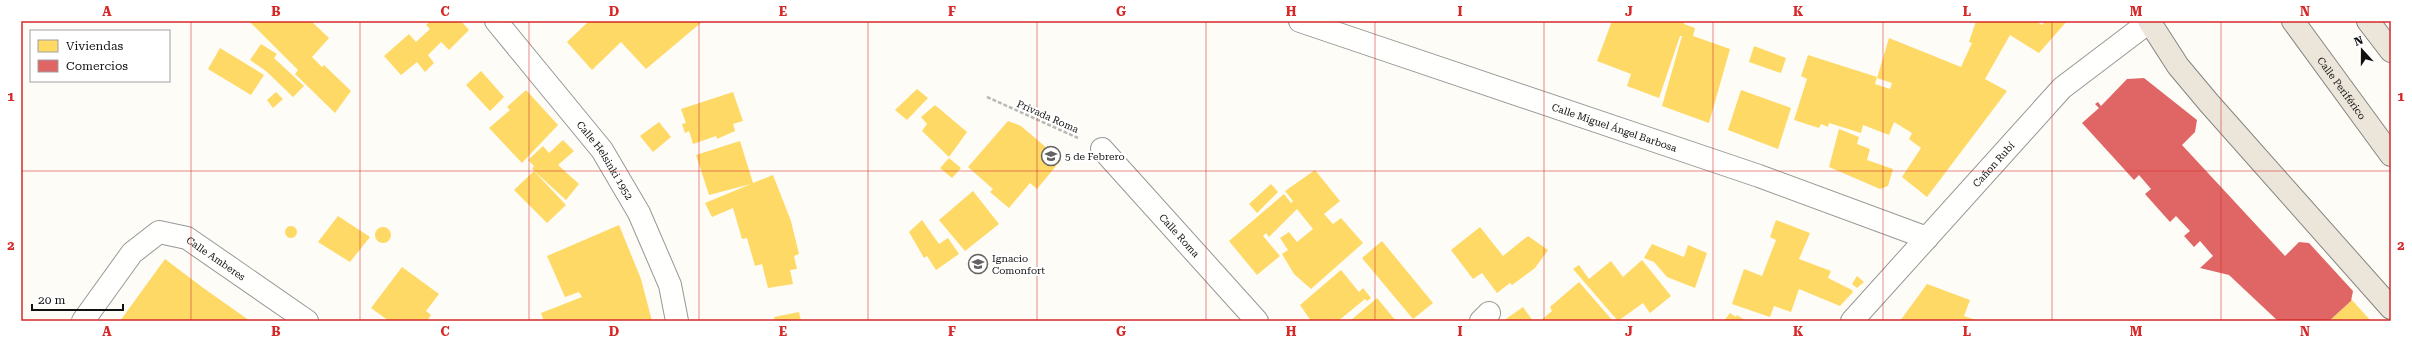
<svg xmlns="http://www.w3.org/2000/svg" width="2412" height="342" viewBox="0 0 2412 342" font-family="'Roboto Serif',serif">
  <rect width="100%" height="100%" fill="#fdfcf7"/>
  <path fill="#ffd966" d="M249,21h62l18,17 -17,19 10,10 2,-2 27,26 -16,22 -40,-39 3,-4z
    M430,21h31l8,9 -20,20 -8,-8 -13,13 6,8 -9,9 -8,-10 -16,13 -17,-19 25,-22 7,8 14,-13 -4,-4z
    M589,21h114l-57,48 -25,-27 -29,28 -25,-28z
    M1612,21h73l-1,3 11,4 -2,8 37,13 -21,74 -47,-17 20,-70h-2l-21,62 -32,-12 4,-12 -34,-13z
    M1976,21h60l6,4 3,-4h22l-28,32 -29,-18 -25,44 22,12 -80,106 -25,-20 19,-29 -12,-9 3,-6 -18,-11 -5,13 -26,-10 -2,8 -32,-10 -1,4 -7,-3 -2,4 -25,-8 13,-41 -6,-3 7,-21 69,22 -2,7 15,5 2,-6 -15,-5 12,-40 72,29 11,-24 -3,-1z
    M261,44l16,10 -3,4 30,28 -11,11 -27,-26 -16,-11z
    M1754,46l32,12 -5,15 -32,-11z
    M220,48l44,27 -13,20 -43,-26z
    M481,71l23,26 -14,14 -24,-26z
    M917,89l11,9 -21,22 -12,-10z
    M526,90l32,35 -36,38 -33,-35 21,-18 -3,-3z
    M1741,90l50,18 -13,41 -50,-19z
    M276,92l7,7 -10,9 -6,-8z
    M733,92l10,29 -10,3 2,7 -18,8 -1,-3 -23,8 -4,-13 -4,2 -3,-9 4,-1 -5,-14z
    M935,105l32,27 -18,25 -27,-26 5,-7 -6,-7z
    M1008,121l13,5 40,34 -24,29 -7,-6 -21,25 -19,-16 3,-3 -25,-22z
    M659,122l12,15 -18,15 -13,-16z
    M1839,129l20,8 -2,7 13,5 -3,11 26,9 -5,17 -8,3 -51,-22z
    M563,140l11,11 -16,14 21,19 -13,16 -34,-31 2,-3 -6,-6 15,-14 6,7z
    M740,141l13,42 20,-8 18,46 8,33 -5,2 3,13 -7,1 3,14 -25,4 -6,-24 -7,2 -8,-28 -5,1 -9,-31 -21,9 -7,-14 46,-19 -42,11 -13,-40z
    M949,158l12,10 -9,10 -12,-10z
    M1315,170l25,31 -16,13 9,10 8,-6 22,25 -52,46 -17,-15 -12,-20 6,-4 -8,-12 9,-6 8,10 16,-13 -16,-20 -28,28 -3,-4 -3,3 17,20 -23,19 -28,-34 55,-47 7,9 2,-2 -8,-10z
    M534,171l32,34 -19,18 -33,-33z
    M1271,184l7,8 -21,21 -8,-9z
    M973,191l26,33 -34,27 -26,-31z
    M338,216l32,21 -20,25 -32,-20z
    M922,220l17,24 9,-6 11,16 -23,16 -9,-14 -3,2 -15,-26z
    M1776,220l34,13 -11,26 32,12 -3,7 24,12 1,2 -13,14 -41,-17 -8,23 -17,-6 -4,11 -38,-13 12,-35 18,7 14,-36 -6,-3z
    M619,225l22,54 11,42h-108l-3,-8 41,-16 -3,-5 -14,5 -18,-41z
    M285 232a6 6 0 1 1 12 0a6 6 0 1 1-12 0Z
    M1480,227l23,29 25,-20 20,14 -13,18 -23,17 -2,-2 -13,10 -15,-20 -9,6 -22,-29z
    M375 235a8 8 0 1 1 16 0a8 8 0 1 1-16 0Z
    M1382,241l51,62 -20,16 -51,-61z
    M1652,244l32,13 4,-12 19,8 -12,35 -28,-11 -13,-15 -10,-4z
    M165,259l37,28 48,34h-130z
    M1642,260l29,36 -21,17 -7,-10 -25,18 -45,-52 6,-4 10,14 22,-18 12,16z
    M402,267l37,27 -13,17 5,4 -4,6h-38l-18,-13z
    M1341,270l18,22 4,-4 8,10 -4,3 -2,-2 -27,22h-27l-11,-16z
    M1857,276l7,6 -7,6 -5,-4z
    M1579,282l34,39h-73l12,-10 -2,-4z
    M1927,284l43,16 -6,16 15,5h-79z
    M1377,298l19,23h-46z
    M2351,299l20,22h-42l22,-20z
    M1523,307l10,14h-30z
    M799,312l2,9h-26l-1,-4z
    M1730,313l6,4 1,-2 9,6h-22z"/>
  <path fill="#e06666" d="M2144,78l53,42 -2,12 -13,13 103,111 14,-14 10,1 44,48 -2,10 -22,20h-51l-49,-46 -29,-7 13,-12 -13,-15 -6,6 -10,-11 6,-5 -14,-15 -6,6 -25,-28 6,-5 -12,-14 -5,5 -52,-57 17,-15 -4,-4 3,-2 3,4 26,-27z"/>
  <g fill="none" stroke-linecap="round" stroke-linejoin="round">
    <g stroke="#979795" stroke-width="24">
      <g id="minor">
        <path id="s1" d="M496,21l106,129 37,63 31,72 7,36"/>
        <path id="s2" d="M1300,21l459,155 168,62"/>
        <path id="s3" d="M1102,149l155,172"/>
        <path id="s4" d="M83,321l49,-68 27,-21 28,6 120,83"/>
        <path d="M1481,321l8,-8"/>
      </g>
    </g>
    <g stroke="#979795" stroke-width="24">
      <g id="tertiary">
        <path id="s5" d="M1852,321l210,-233 87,-66"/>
      </g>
    </g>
    <g stroke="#858482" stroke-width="24">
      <g id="trunk">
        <path d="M2149,21l29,45 31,37 182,205"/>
        <path id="s6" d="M2293,21l98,134"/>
        <path d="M2368,21l23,30"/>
      </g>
    </g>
    <path stroke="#b9b9b8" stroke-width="2.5" stroke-dasharray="4 2" stroke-linecap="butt" d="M987,97l91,41"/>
    <use href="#minor" stroke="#fffffe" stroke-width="22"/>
    <use href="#tertiary" stroke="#fffffe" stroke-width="22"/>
    <use href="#trunk" stroke="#ece5da" stroke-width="22"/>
  </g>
  <path fill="none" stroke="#d62828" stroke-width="1" stroke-opacity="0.55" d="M191,21v300M360,21v300M529,21v300M699,21v300M868,21v300M1037,21v300M1206,21v300M1375,21v300M1544,21v300M1713,21v300M1883,21v300M2052,21v300M2221,21v300M21,171h2370"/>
  <defs>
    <g id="school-ring" transform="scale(1)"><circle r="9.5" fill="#fff" stroke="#646362" stroke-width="1.5"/><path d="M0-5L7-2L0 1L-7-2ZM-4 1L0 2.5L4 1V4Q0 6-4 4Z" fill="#646362"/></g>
  </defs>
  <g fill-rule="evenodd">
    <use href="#school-ring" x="1051" y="156"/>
    <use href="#school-ring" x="978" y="264"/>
  </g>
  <g text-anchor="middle" stroke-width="4" stroke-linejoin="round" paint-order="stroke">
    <g font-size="10" fill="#111" stroke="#fff">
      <text dy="4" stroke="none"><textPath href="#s6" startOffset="83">Calle Periférico</textPath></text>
      <text transform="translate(1048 116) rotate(24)" y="4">Privada Roma</text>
      <text dy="4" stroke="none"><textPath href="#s2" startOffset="332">Calle Miguel Ángel Barbosa</textPath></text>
      <text dy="4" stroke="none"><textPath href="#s1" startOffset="177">Calle Helsinki 1952</textPath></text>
      <text dy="4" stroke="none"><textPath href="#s5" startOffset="211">Cañon Rubí</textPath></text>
      <text dy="4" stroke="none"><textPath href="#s3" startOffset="116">Calle Roma</textPath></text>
      <text dy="4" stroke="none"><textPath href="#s4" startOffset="182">Calle Amberes</textPath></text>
    </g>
    <g font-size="10" fill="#111" stroke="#fff" text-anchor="start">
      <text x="1065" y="160">5 de Febrero</text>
      <text x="992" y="262">Ignacio<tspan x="992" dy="12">Comonfort</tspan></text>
    </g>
  </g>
  <rect width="2412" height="342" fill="none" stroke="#ffffff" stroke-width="44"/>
  <rect x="30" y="30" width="140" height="52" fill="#ffffff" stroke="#a0a0a0"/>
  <rect x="38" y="40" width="20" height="12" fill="#ffd966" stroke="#a0a0a0"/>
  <text x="66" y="50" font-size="12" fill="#111111">Viviendas</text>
  <rect x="38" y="60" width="20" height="12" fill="#e06666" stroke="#a0a0a0"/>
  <text x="66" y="70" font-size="12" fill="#111111">Comercios</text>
  <g transform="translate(2362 50) rotate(339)" stroke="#ffffff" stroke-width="3" paint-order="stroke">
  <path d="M0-3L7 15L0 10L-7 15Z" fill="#111111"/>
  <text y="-6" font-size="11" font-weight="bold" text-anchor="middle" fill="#111111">N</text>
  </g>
  <path d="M32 304v6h91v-6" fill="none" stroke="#111111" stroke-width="2"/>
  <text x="38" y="304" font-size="12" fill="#111111" stroke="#ffffff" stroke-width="3" paint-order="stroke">20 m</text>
  <rect x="22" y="22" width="2368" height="298" fill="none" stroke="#d62828" stroke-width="1.5"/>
  <g font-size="13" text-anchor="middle" font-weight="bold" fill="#d62828">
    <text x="107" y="16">A</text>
    <text x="276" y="16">B</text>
    <text x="445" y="16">C</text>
    <text x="614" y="16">D</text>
    <text x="783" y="16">E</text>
    <text x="952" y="16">F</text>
    <text x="1121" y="16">G</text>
    <text x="1291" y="16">H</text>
    <text x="1460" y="16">I</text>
    <text x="1629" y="16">J</text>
    <text x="1798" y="16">K</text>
    <text x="1967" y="16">L</text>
    <text x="2136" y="16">M</text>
    <text x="2305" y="16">N</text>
    <text x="11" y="101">1</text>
    <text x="2401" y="101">1</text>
    <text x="11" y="250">2</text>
    <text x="2401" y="250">2</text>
    <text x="107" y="336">A</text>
    <text x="276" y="336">B</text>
    <text x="445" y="336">C</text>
    <text x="614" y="336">D</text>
    <text x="783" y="336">E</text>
    <text x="952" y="336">F</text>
    <text x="1121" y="336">G</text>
    <text x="1291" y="336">H</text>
    <text x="1460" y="336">I</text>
    <text x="1629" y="336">J</text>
    <text x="1798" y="336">K</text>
    <text x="1967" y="336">L</text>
    <text x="2136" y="336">M</text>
    <text x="2305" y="336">N</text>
  </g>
</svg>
